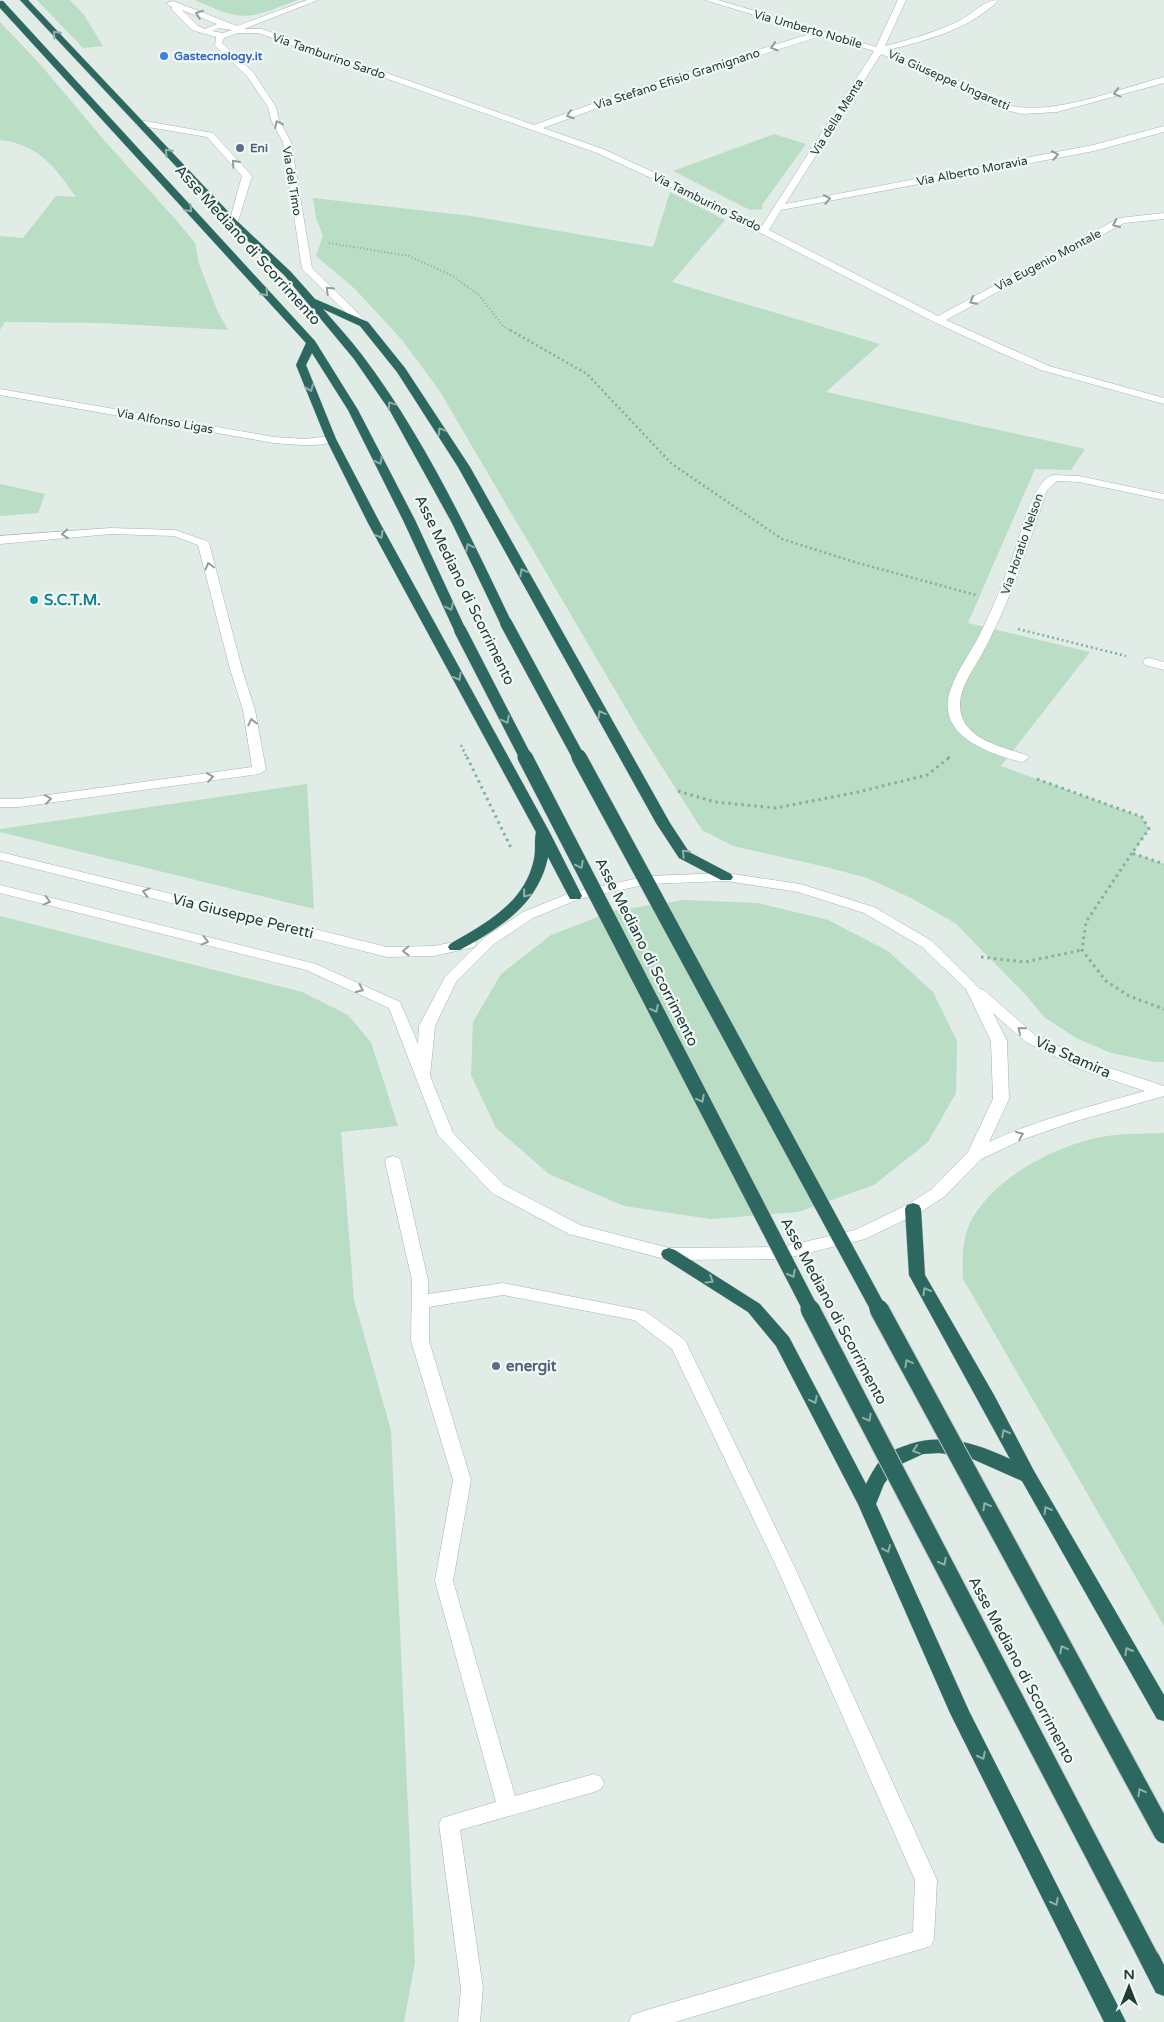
<svg xmlns="http://www.w3.org/2000/svg" width="1164" height="2022" viewBox="0 0 1164 2022" font-family="'Varela Round',sans-serif">
  <rect width="100%" height="100%" fill="#e1ece7"/>
  <path fill="#baddc5" d="M37,0h33l14,15 19,31 -20,2z
    M195,0h103c-50,19 -53,23 -103,0z
    M0,22l39,41 64,76 73,81 19,23 4,21 18,46 11,20 -126,-7 -97,-1 -5,8v-94l23,2 33,-42 20,1c-21,-30 -38,-53 -76,-57z
    M774,134l32,10 -44,61v4l-11,1 -7,-3 -71,-36z
    M670,192l55,28 -53,62 208,62 -54,48 259,57 -14,21 -36,-1 -67,154 122,29 -89,114 141,51 7,12 -16,24 31,11v198h-9l-44,-9 -35,-15 -32,-21 -18,-22 -71,-72 -44,-25 -44,-20 -37,-10 -97,-22 -31,-16 -64,-101 -199,-339 -37,-50 -47,-51 -39,-33 7,-20 -7,-18 -3,-20 158,18 182,31z
    M0,484l45,10 -7,19 -38,3z
    M307,784l7,125 -314,-77v-3z
    M684,900l74,3 70,17 60,31 45,41 24,49 -1,52 -28,49 -54,43 -76,27 -87,7 -87,-13 -75,-32 -53,-46 -25,-53 2,-53 28,-48 50,-39 62,-24z
    M0,916l302,76 46,23 23,27 27,84 -57,6 13,168 37,130 24,533 -11,59h-404z
    M1164,1133v493l-201,-347c-1,-18 -1,-39 7,-56 23,-47 94,-83 145,-88 16,-2 33,-1 49,-2z"/>
  <g fill="none" stroke-linecap="round" stroke-linejoin="round">
    <g stroke="#a4b4af" stroke-width="1">
      <path id="minor" d="M307,0h11l-74,29h18l272,96 102,-37 177,-55 -108,-33h13l158,47 22,-47h8l-21,46c25,-6 50,-14 74,-25 14,-7 24,-21 40,-21 -29,29 -73,41 -112,50l53,22 71,34c46,9 107,-17 153,-29v6l-107,29 -34,2 -18,-4 -71,-34 -53,-22 -96,150 308,-59 71,-19v6l-70,19 -313,59 -12,20 169,86 181,-98 45,-5v6l-40,4 -178,97 103,46 115,32v6l-123,-34 -40,-17 -67,-31 -261,-134 -76,-35 -339,-120h-20l-14,5 -2,5 31,29 23,35 3,13 12,22 21,126 57,56 -1,2h-8l-58,-57 -19,-127 -12,-22 -3,-13 -21,-31 -32,-30 1,-9 -24,-7 -20,-20v-3l-6,-4 7,-2 64,25zM182,10l35,14 -12,5 -7,-3zM218,28l14,2 -9,3 -11,-2zM821,36l53,15 -112,175 -83,-42 -76,-35 -60,-21 99,-36z
        M139,120l74,13 39,43 -15,49 -3,1 -5,-3 13,-47 -35,-39 -71,-12v-4z
        M0,389l274,48 31,2 26,-3 5,3c-10,10 -48,5 -62,4l-274,-48z
        M1054,475l25,1 85,18v6l-85,-18 -22,-1 -10,9c-19,56 -37,112 -65,164 -10,18 -26,38 -21,60 7,26 43,34 66,41l2,3 -7,4c-35,-9 -88,-27 -71,-74 7,-19 20,-36 29,-54 13,-26 24,-53 34,-81 7,-19 18,-73 40,-78z
        M111,528l64,2 32,11 2,2 33,126 13,41 11,60 -7,4 -240,33h-19v-8h19l233,-32 -9,-57 -13,-41 -32,-124 -24,-9 -63,-2 -111,10v-8z
        M1149,658l15,4v8l-19,-5 -2,-3 2,-3z
        M0,852l387,95 47,-1 35,-7 5,2 2,3 -2,3 -40,9 -47,1 -387,-97z
        M726,873l74,11 74,23 58,34 48,48 4,1 52,46 56,26 72,24v10l-91,26 -49,17 -43,20 -37,38 -25,16 -54,26 -82,20 -114,1 -100,-26 -77,-41 -54,-58 -49,-127 -83,-38 -306,-77v-8l316,79 84,38 18,42 1,-18 26,-49 39,-39 39,-26 47,-19 78,-17zM726,881l72,11 66,21 58,34 44,42 25,52 2,58 -25,53 -36,37 -25,16 -52,25 -72,17 -114,1 -89,-23 -76,-40 -51,-52 -23,-57 5,-50 21,-44 38,-38 39,-26 46,-19 69,-15zM993,1013l33,29 56,28 63,21c-53,15 -106,28 -156,51l20,-43 -2,-58z
        M393,1156l6,2 2,4 27,118v14l75,-11 142,28 40,29 110,228 142,312 -3,59 -3,7 -256,76h-46l3,-7 8,-3 273,-80 2,-52 -138,-312 -105,-219 -38,-29 -131,-25 -74,12v34l42,139 -18,101 62,215 79,-22 7,3 3,6 -3,6 -7,3 -134,38 23,158 -3,34h-22l3,-34 -22,-164 3,-6 54,-16 -61,-221 18,-101 -42,-139 1,-61 -27,-118 2,-4z"/>
    </g>
    <g stroke="#c1c8c7" stroke-width="1">
      <path id="highway" d="M20,0h8l209,221 54,51 24,27 53,23 37,46 65,99 200,356 19,29 42,22 2,3 -2,3h-10l-42,-22 -2,-3 -21,-32 -198,-356 -61,-95 -37,-46 -37,-17c13,15 27,30 39,46 62,82 106,176 150,268l-2,3h-8l-2,-3 -48,-100 -62,-112 -36,-52 -69,-83 -54,-51z
        M0,1h3l312,340 43,69 57,110 51,110 -2,3h-8l-2,-3 -51,-110 -55,-110 -36,-57 -6,12 30,74 44,84 169,308 33,65 -2,3h-10l-22,-42c-10,48 -48,71 -88,93h-10l-2,-3 2,-3c36,-21 75,-41 84,-85 2,-9 0,-18 2,-27l-168,-309 -42,-84 -30,-74 10,-22 -306,-335z
        M913,1203l6,2 2,4 4,66 69,120 40,76 130,224v26l-7,-2 -135,-238 -54,-24 -29,-4 -16,1 -26,12 -13,18 -8,20 93,207 157,311h-22l-154,-309 -92,-209 -82,-158 -28,-34 -85,-54 -2,-4 2,-4 6,-2 6,2 85,54 29,33 77,147c5,-10 11,-21 19,-29 7,-5 17,-8 25,-11 35,-11 68,0 100,15l-101,-184 -4,-66 2,-4z
        M1149,1948l8,3 7,14v31l-8,-3 -18,-35 3,-7z"/>
    </g>
    <path stroke="#81afa4" stroke-width="2" stroke-dasharray="1 2.5" stroke-linecap="butt" d="M329,243l80,13 44,20 26,19 24,31 9,5"/>
    <path stroke="#81afa4" stroke-width="2.5" stroke-dasharray="2 3" stroke-linecap="butt" d="M510,330l77,44 85,90 110,75 76,24 118,32
      M1018,629l108,27
      M461,745l6,13
      M948,758l4,-3"/>
    <path stroke="#81afa4" stroke-width="3" stroke-dasharray="2.5 4" stroke-linecap="butt" d="M467,757l45,93
      M1037,779l105,38 7,12 -17,24 32,11
      M678,791l37,11 61,6 82,-16 69,-17 23,-18
      M1132,853l-46,69 -4,28 24,31 23,15 35,13
      M981,957l44,5 57,-12"/>
    <use href="#minor" fill="#fff" fill-rule="evenodd"/>
    <use href="#highway" fill="#2d6860" fill-rule="evenodd"/>
    <g stroke="#c1c8c7" stroke-width="13" stroke-linecap="butt">
      <path id="highway-bridge-far2" d="M506,623l73,135
        M460,630l66,128"/>
    </g>
    <g stroke="#c1c8c7" stroke-width="16" stroke-linecap="butt">
      <path id="highway-bridge-far1" d="M525,757l286,553
        M579,757l300,553"/>
    </g>
    <g stroke="#c1c8c7" stroke-width="21" stroke-linecap="butt">
      <path id="highway-bridge" d="M810,1309l339,649
        M879,1309l285,525"/>
    </g>
    <use href="#highway-bridge-far2" stroke="#2d6860" stroke-width="12"/>
    <use href="#highway-bridge-far1" stroke="#2d6860" stroke-width="15"/>
    <use href="#highway-bridge" stroke="#2d6860" stroke-width="19"/>
  </g>
  <defs><path id="oneway-chevron" d="M-2-3.5L2.5 0L-2 3.5" fill="none" stroke-width="1.6" stroke-linecap="round" stroke-linejoin="round" transform="scale(1.25)"/></defs>
  <g stroke="#909e9b">
    <use href="#oneway-chevron" transform="translate(199 14) rotate(-159)"/>
    <use href="#oneway-chevron" transform="translate(774 47) rotate(163)"/>
    <use href="#oneway-chevron" transform="translate(1117 93) rotate(165)"/>
    <use href="#oneway-chevron" transform="translate(570 115) rotate(160)"/>
    <use href="#oneway-chevron" transform="translate(278 124) rotate(-115)"/>
    <use href="#oneway-chevron" transform="translate(1055 155) rotate(-11)"/>
    <use href="#oneway-chevron" transform="translate(235 163) rotate(-132)"/>
    <use href="#oneway-chevron" transform="translate(827 199) rotate(-11)"/>
    <use href="#oneway-chevron" transform="translate(1116 224) rotate(155)"/>
    <use href="#oneway-chevron" transform="translate(329 290) rotate(-136)"/>
    <use href="#oneway-chevron" transform="translate(973 301) rotate(152)"/>
    <use href="#oneway-chevron" transform="translate(65 534) rotate(176)"/>
    <use href="#oneway-chevron" transform="translate(209 566) rotate(-105)"/>
    <use href="#oneway-chevron" transform="translate(252 722) rotate(-102)"/>
    <use href="#oneway-chevron" transform="translate(210 777) rotate(-8)"/>
    <use href="#oneway-chevron" transform="translate(48 799) rotate(-8)"/>
    <use href="#oneway-chevron" transform="translate(146 892) rotate(-166)"/>
    <use href="#oneway-chevron" transform="translate(47 901) rotate(14)"/>
    <use href="#oneway-chevron" transform="translate(205 941) rotate(14)"/>
    <use href="#oneway-chevron" transform="translate(406 951) rotate(179)"/>
    <use href="#oneway-chevron" transform="translate(360 989) rotate(24)"/>
    <use href="#oneway-chevron" transform="translate(1021 1030) rotate(-139)"/>
    <use href="#oneway-chevron" transform="translate(1020 1135) rotate(-22)"/>
  </g>
  <g stroke="#8fb0aa">
    <use href="#oneway-chevron" transform="translate(56 34) rotate(-133)"/>
    <use href="#oneway-chevron" transform="translate(168 152) rotate(-133)"/>
    <use href="#oneway-chevron" transform="translate(189 209) rotate(48)"/>
    <use href="#oneway-chevron" transform="translate(265 293) rotate(48)"/>
    <use href="#oneway-chevron" transform="translate(310 388) rotate(68)"/>
    <use href="#oneway-chevron" transform="translate(391 405) rotate(-124)"/>
    <use href="#oneway-chevron" transform="translate(441 431) rotate(-123)"/>
    <use href="#oneway-chevron" transform="translate(379 461) rotate(63)"/>
    <use href="#oneway-chevron" transform="translate(380 535) rotate(61)"/>
    <use href="#oneway-chevron" transform="translate(469 547) rotate(-116)"/>
    <use href="#oneway-chevron" transform="translate(523 572) rotate(-119)"/>
    <use href="#oneway-chevron" transform="translate(450 607) rotate(65)"/>
    <use href="#oneway-chevron" transform="translate(458 677) rotate(61)"/>
    <use href="#oneway-chevron" transform="translate(601 714) rotate(-119)"/>
    <use href="#oneway-chevron" transform="translate(506 720) rotate(63)"/>
    <use href="#oneway-chevron" transform="translate(685 853) rotate(-136)"/>
    <use href="#oneway-chevron" transform="translate(580 865) rotate(63)"/>
    <use href="#oneway-chevron" transform="translate(526 894) rotate(129)"/>
    <use href="#oneway-chevron" transform="translate(655 1009) rotate(63)"/>
    <use href="#oneway-chevron" transform="translate(701 1099) rotate(62)"/>
    <use href="#oneway-chevron" transform="translate(792 1274) rotate(62)"/>
    <use href="#oneway-chevron" transform="translate(710 1280) rotate(32)"/>
    <use href="#oneway-chevron" transform="translate(926 1291) rotate(-120)"/>
    <use href="#oneway-chevron" transform="translate(908 1363) rotate(-119)"/>
    <use href="#oneway-chevron" transform="translate(814 1400) rotate(62)"/>
    <use href="#oneway-chevron" transform="translate(868 1418) rotate(62)"/>
    <use href="#oneway-chevron" transform="translate(1005 1433) rotate(-118)"/>
    <use href="#oneway-chevron" transform="translate(916 1450) rotate(162)"/>
    <use href="#oneway-chevron" transform="translate(986 1506) rotate(-119)"/>
    <use href="#oneway-chevron" transform="translate(1047 1510) rotate(-120)"/>
    <use href="#oneway-chevron" transform="translate(887 1549) rotate(66)"/>
    <use href="#oneway-chevron" transform="translate(943 1562) rotate(62)"/>
    <use href="#oneway-chevron" transform="translate(1063 1649) rotate(-119)"/>
    <use href="#oneway-chevron" transform="translate(1128 1651) rotate(-120)"/>
    <use href="#oneway-chevron" transform="translate(982 1756) rotate(63)"/>
    <use href="#oneway-chevron" transform="translate(1141 1792) rotate(-119)"/>
    <use href="#oneway-chevron" transform="translate(1055 1902) rotate(63)"/>
  </g>
  <circle fill="#3f7fe0" stroke="#f1f8f5" stroke-width="2" cx="164" cy="56" r="5"/>
  <g fill="#5c6f8a" stroke="#f1f8f5" stroke-width="2">
    <circle cx="240" cy="148" r="5"/>
    <circle cx="496" cy="1366" r="5"/>
  </g>
  <circle fill="#0f9aa8" stroke="#f1f8f5" stroke-width="2" cx="34" cy="600" r="5"/>
  <g text-anchor="middle" stroke-width="4.5" stroke-linejoin="round" paint-order="stroke">
    <g font-size="12" fill="#213c37" stroke="#f1f8f5">
      <text transform="translate(808 29) rotate(16)" y="4">Via Umberto Nobile</text>
      <text transform="translate(329 56) rotate(19)" y="4">Via Tamburino Sardo</text>
      <text transform="translate(677 79) rotate(-18)" y="4">Via Stefano Efisio Gramignano</text>
      <text transform="translate(949 80) rotate(24)" y="4">Via Giuseppe Ungaretti</text>
      <text transform="translate(837 117) rotate(-58)" y="4">Via della Menta</text>
      <text transform="translate(972 171) rotate(-11)" y="4">Via Alberto Moravia</text>
      <text transform="translate(292 181) rotate(81)" y="4">Via del Timo</text>
      <text transform="translate(707 202) rotate(26)" y="4">Via Tamburino Sardo</text>
      <text transform="translate(1048 260) rotate(-28)" y="4">Via Eugenio Montale</text>
      <text transform="translate(165 421) rotate(10)" y="4">Via Alfonso Ligas</text>
      <text transform="translate(1022 544) rotate(-71)" y="4">Via Horatio Nelson</text>
    </g>
    <g font-size="12" font-weight="bold" fill="#366cbe" stroke="#f1f8f5" text-anchor="start">
      <text x="174" y="60">Gastecnology.it</text>
    </g>
    <g font-size="12" font-weight="bold" fill="#4e5e75" stroke="#f1f8f5" text-anchor="start">
      <text x="250" y="152">Eni</text>
    </g>
    <g font-size="15" fill="#213c37" stroke="#f1f8f5">
      <text transform="translate(248 245) rotate(48)" y="5">Asse Mediano di Scorrimento</text>
      <text transform="translate(465 590) rotate(64)" y="5">Asse Mediano di Scorrimento</text>
      <text transform="translate(243 916) rotate(14)" y="5">Via Giuseppe Peretti</text>
      <text transform="translate(647 952) rotate(63)" y="5">Asse Mediano di Scorrimento</text>
      <text transform="translate(1073 1057) rotate(24)" y="5">Via Stamira</text>
      <text transform="translate(834 1311) rotate(62)" y="5">Asse Mediano di Scorrimento</text>
      <text transform="translate(1022 1670) rotate(62)" y="5">Asse Mediano di Scorrimento</text>
    </g>
    <g font-size="15" font-weight="bold" fill="#0d838f" stroke="#f1f8f5" text-anchor="start">
      <text x="44" y="605">S.C.T.M.</text>
    </g>
    <g font-size="15" font-weight="bold" fill="#4e5e75" stroke="#f1f8f5" text-anchor="start">
      <text x="506" y="1371">energit</text>
    </g>
  </g>
  <g transform="translate(1129 1987)" stroke="#f1f8f5" stroke-width="4" paint-order="stroke">
  <path d="M0-4L9 19L0 12L-9 19Z" fill="#213c37"/>
  <text y="-8" font-size="14" font-weight="bold" text-anchor="middle" fill="#213c37">N</text>
  </g>
</svg>
